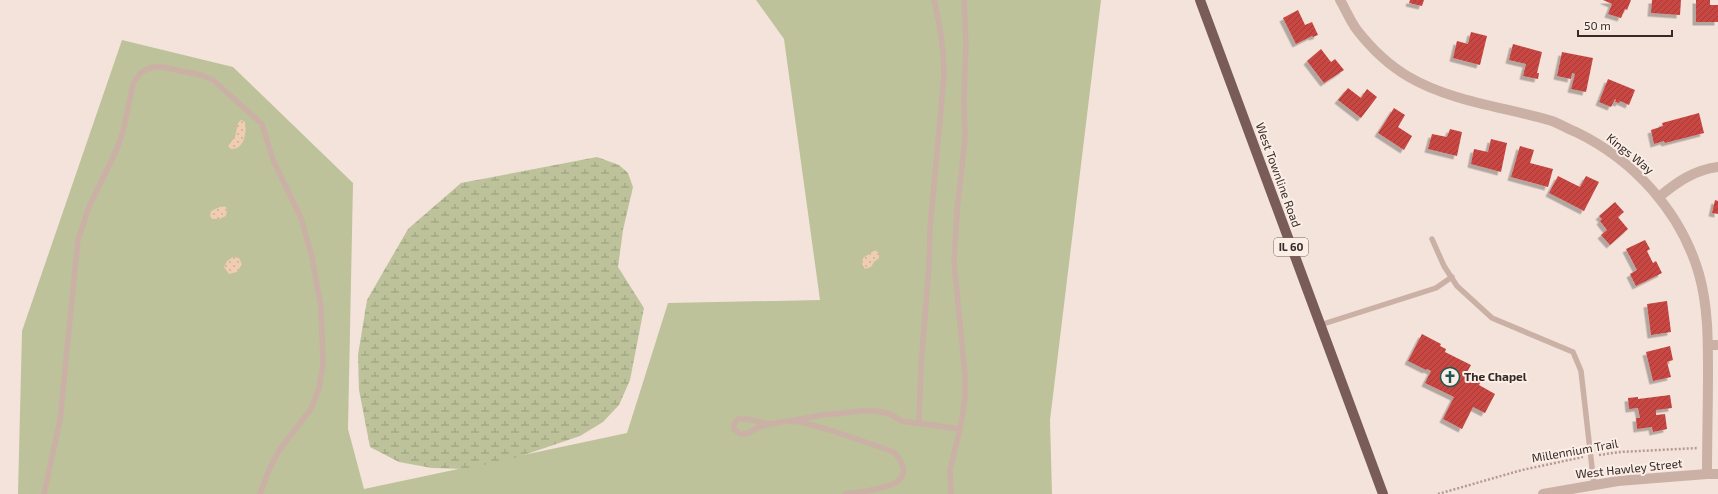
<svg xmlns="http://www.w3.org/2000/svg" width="1718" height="494" viewBox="0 0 1718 494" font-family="'Exo 2',sans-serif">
  <defs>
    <pattern id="wetland-marsh" width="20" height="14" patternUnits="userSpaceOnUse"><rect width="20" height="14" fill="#bdc29a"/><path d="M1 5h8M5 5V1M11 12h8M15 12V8" fill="none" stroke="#9a9e7e"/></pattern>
    <pattern id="sand-dots" width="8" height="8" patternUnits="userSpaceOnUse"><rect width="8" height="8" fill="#efcdb0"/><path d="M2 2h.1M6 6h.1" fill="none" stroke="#ceb097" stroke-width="1.8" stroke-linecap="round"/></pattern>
    <pattern id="building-hatch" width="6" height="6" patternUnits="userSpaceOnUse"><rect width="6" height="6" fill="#c94742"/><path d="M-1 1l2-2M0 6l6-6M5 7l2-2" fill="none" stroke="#a43b37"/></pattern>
    <filter id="shadow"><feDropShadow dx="-3.5" dy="3.5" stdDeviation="0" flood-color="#0004"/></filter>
  </defs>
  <rect width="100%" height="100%" fill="#f3e3db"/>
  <path fill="#bdc29a" d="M756,0h345l-51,420 2,74h-1034l4,-163 100,-291 111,27 120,116 -5,246 16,60 263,-56 41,-130 152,-3 -36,-261z"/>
  <path fill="url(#wetland-marsh)" d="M597,157l22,8 9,8 5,14 -10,43 -5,37 26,41 -14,72 -11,25 -16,17 -23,14 -71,24 -45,9 -32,-1 -33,-6 -29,-15 -11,-57 -1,-35 9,-55 41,-71 53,-46z"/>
  <path fill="url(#sand-dots)" d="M241,120l3,1 1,2c2,10 -1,27 -14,26l-3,-3 7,-9 3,-14z
    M222,206l4,1 1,3 -1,6 -7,3h-7l-2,-3 1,-5z
    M875,250l4,3v5l-5,4 -3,5 -6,2 -3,-5 1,-6z
    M233,257l6,1 3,6 -5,8 -8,2 -5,-7 3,-6z"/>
  <path fill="url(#building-hatch)" filter="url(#shadow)" d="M1410,0h14l-2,6 -13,-3z
    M1603,0h28l-4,10 -2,-1 -4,9 -13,-4 4,-10z
    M1652,0h29l-1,15 -29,-2z
    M1696,0h14v5h8v17h-22z
    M1298,10l7,15 7,-3 6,13 -5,2 -1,-1 -16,8 -13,-26z
    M1471,32l16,4 -7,29 -27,-7 4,-17 11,3z
    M1513,44l29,8 -5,21h2l-1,6 -15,-3 3,-12 -17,-4z
    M1321,49l10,13 4,-3 9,11 -20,13 -17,-22z
    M1562,52l31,6 -7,34 -15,-3 4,-15 -3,-1 -1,6 -14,-3z
    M1608,79l27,11 -6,15 -9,-4 -1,2 -4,-1 1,-2 -1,-1 -4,8 -12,-5z
    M1348,88l13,10 6,-9 10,8 -16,21 -23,-18z
    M1394,108l11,7 -7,12 14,9 -8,14 -26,-17z
    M1699,113l5,20 -39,10 -1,-2 -10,3 -3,-14 12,-4 -1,-3z
    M1450,129l12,3 -5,24 -29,-7 4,-15 15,3z
    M1491,139l16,4 -6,29 -30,-8 3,-15 14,3z
    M1520,146l14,4 -4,13 23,6 -5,18 -37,-10z
    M1558,176l22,11 6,-11 13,6 -15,29 -35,-18z
    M1715,200l3,1v13l-6,-1z
    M1615,202l9,10 -6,5 10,12 -18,16 -9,-10 6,-5 -7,-9 2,-2 -3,-3z
    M1645,240l5,9 -3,2 6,12 3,-2 6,12 -26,13 -6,-12 7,-4 -11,-21z
    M1667,301l4,31 -20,3 -4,-31z
    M1422,334l19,10 -1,2 6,3 -1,3 26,13 -5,9 15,7 -2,4 16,9 -10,19 -12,-6 -11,22 -19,-10 11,-22 -29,-14 6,-12 -4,-2 -1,1 -18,-9z
    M1670,346l3,14 -6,2 4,15 -18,4 -7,-29z
    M1670,395l2,13 -16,2v5l9,-1 2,15 -14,3 -1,-5 -15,2 -1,-11h4l-2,-10 -9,1 -1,-11 10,-1v2z"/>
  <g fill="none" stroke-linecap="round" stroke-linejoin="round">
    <path stroke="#b79991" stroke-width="2.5" stroke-dasharray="2 2" stroke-linecap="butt" d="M1599,455l21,-3 78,-4
      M1438,494l84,-24 61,-13"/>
    <path stroke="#cbb0a6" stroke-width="5.5" d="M1432,239l12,27 13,20 35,32 81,34 8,19 13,114
      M1320,325l116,-37 16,-11
      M789,421l33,-6 39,-4h15l14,3 12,7 58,8 5,-31v-23l-11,-113 3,-51 8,-72 -1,-42 2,-53 -2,-44
      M919,423l2,-57 8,-100 1,-38 14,-152c0,-26 -4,-51 -10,-76
      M770,424l-24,-5h-8l-4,5v5l6,5h6l13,-7 11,-3 19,-3 12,1 32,9 61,21c32,37 -27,38 -49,42
      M44,494l16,-74 18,-180 11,-33 27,-56 7,-19 10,-48 8,-12 11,-5h10l39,8 12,5 49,44 11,36 28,58 11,39 9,51 2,56 -4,24 -8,21 -31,40 -11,21 -9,24
      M951,494l-1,-24 10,-41"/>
    <path stroke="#cbb0a6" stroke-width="10" d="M1340,0c6,10 10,21 17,30 14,18 33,36 52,47 43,25 96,30 143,44 8,3 16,8 24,11 58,28 105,80 123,142 9,32 9,65 9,98 0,34 -1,68 -1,102
      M1659,197c18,-15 35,-27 59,-30
      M1708,345h10"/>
    <path stroke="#cbb0a6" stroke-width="10" d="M1543,494l75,-13 89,-7h11"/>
    <path stroke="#795c58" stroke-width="10" d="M1200,0l183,494"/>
  </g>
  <defs>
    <g id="church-ring" transform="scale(1)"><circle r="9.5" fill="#faeee7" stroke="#1c5a51" stroke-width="1.5"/><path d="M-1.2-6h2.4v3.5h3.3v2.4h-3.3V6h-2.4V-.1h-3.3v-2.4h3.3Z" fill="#1c5a51"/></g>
  </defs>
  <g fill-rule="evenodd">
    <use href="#church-ring" x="1450" y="377"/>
  </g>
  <g text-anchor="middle" stroke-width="4" stroke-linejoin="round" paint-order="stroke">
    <rect fill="#faeee7" stroke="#726461" stroke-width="1" x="1274" y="238" width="34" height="18" rx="3"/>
    <g font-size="11" font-weight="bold" fill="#372927">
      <text x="1291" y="251">IL 60</text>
    </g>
    <g font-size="12" fill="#372927" stroke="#faeee7">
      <text transform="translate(1630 154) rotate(39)" y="4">Kings Way</text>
      <text transform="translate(1278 175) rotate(70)" y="4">West Townline Road</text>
      <text transform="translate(1575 451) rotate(-10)" y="4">Millennium Trail</text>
      <text transform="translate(1629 469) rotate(-6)" y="4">West Hawley Street</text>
    </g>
    <g font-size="12" font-weight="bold" fill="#372927" stroke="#faeee7" text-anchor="start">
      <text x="1464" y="381">The Chapel</text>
    </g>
  </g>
  <path d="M1578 30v6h94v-6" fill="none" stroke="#372927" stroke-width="2"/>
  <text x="1584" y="30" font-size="12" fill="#372927" stroke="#faeee7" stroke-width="3" paint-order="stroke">50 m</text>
</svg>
